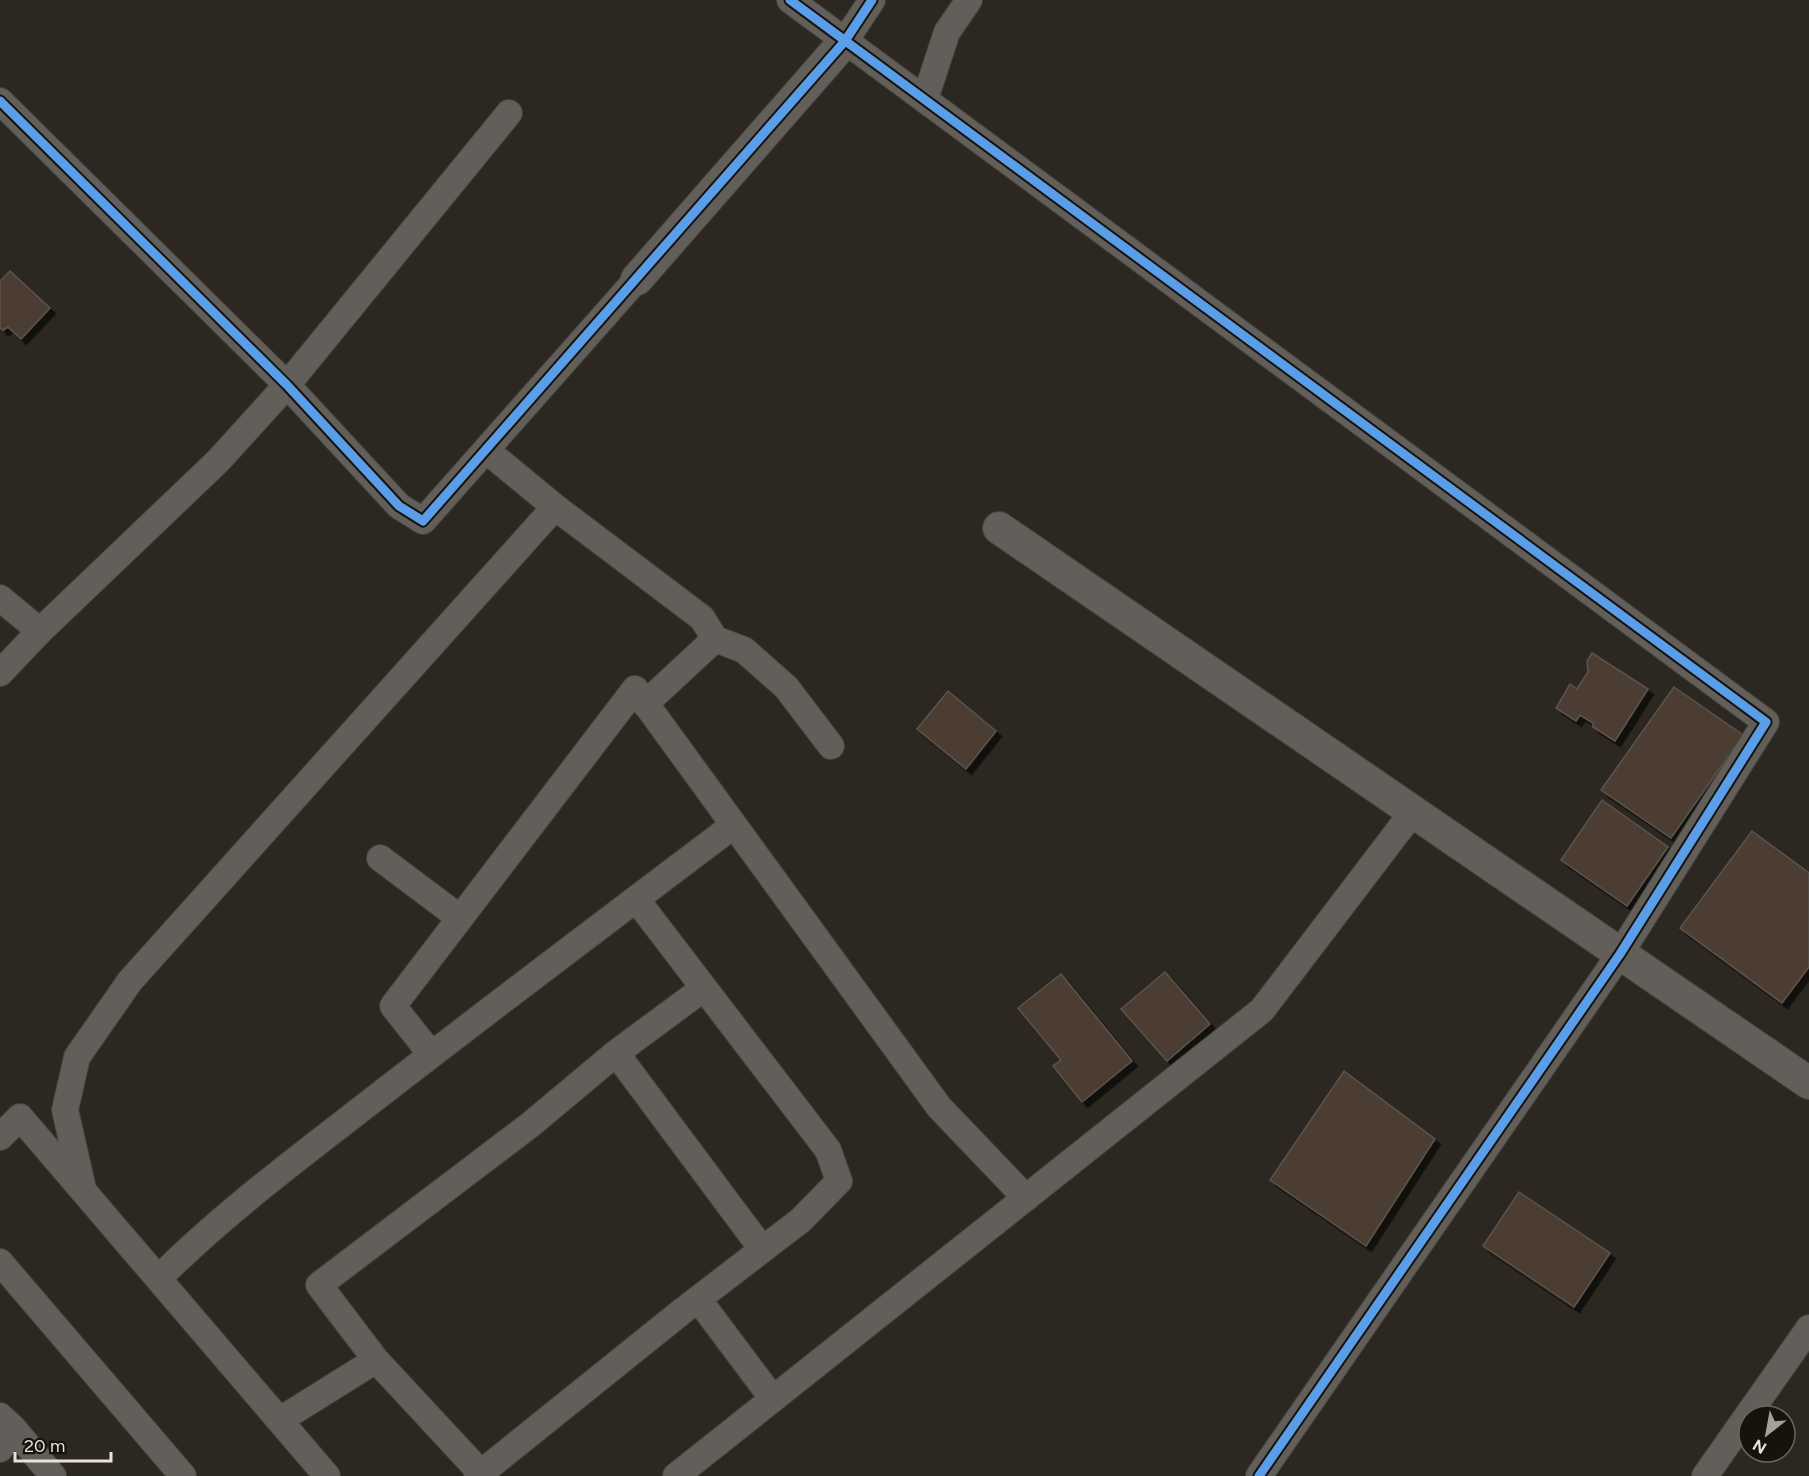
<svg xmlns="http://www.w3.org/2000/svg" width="1809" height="1476" viewBox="0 0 1809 1476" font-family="Figtree,sans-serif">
  <defs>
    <filter id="shadow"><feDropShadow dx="5.5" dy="5.5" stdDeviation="0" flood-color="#0009"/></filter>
  </defs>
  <rect width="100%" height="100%" fill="#2c2720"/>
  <path fill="#4c3d32" stroke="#5a544f" stroke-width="1.5" filter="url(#shadow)" d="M10,271l40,37 -29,31 -13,-12 -5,3 -3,-2v-47z
    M1592,653l56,36 -33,52 -22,-14v-4l-13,-8 -4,6 -20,-13 14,-24 7,5 11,-17 -1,-11z
    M1674,687l69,48 -72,103 -70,-48z
    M948,691l48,40 -30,38 -49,-40z
    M1602,800l66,47 -41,59 -66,-46z
    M1752,831l57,42v94l-27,36 -102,-75z
    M1165,972l45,52 -43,37 -46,-52z
    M1061,974l71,87 -50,41 -29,-36 8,-6 -43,-52z
    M1344,1071l91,68 -69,107 -96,-66z
    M1519,1192l91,61 -36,54 -91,-61z"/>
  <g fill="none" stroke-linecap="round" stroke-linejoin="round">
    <g stroke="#46423c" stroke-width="28">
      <path id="minor" d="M790,0l976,722 -146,232 -361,522
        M845,41l27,-41
        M925,99l22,-67 22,-32
        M0,101l287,284 112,121 24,15 214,-242
        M486,450l69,57 147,111 13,21
        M0,598l40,33
        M0,673l40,-42 178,-170 69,-76 222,-272
        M645,704l70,-65 29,11 42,37 45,59
        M380,858l80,60
        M616,1053l146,196
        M431,1054l-38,-48 242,-317 304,418 87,91
        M0,1137l20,-20 307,359
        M83,1189l-18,-79 12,-53 53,-76 425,-474
        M0,1262l183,214
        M159,1278c65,-65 138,-119 210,-175 121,-94 243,-186 365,-278
        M698,1299l75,100
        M376,1360l-57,-75 211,-160 86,-72 88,-65
        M0,1416l14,13 -14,20
        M280,1420l96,-60 105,113 -4,3
        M14,1429l39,47
        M481,1473l204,-164 116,-89 38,-39 -11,-31 -192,-251
        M676,1476l586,-466 150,-197
        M1705,1476l104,-148"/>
    </g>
    <g stroke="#46423c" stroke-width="34">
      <path id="tertiary" d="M637,279l208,-238
        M999,528l810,555"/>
    </g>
    <use href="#minor" stroke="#625e59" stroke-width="26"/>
    <use href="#tertiary" stroke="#625e59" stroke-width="32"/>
    <g stroke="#16120c" stroke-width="13">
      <path id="cycleway" d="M790,0l976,722 -146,232 -361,522
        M0,101l287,284 112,121 24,15 422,-480 27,-41"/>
    </g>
    <use href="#cycleway" stroke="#5a9eea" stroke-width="9"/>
  </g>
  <g transform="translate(1767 1434) rotate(211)"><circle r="28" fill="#16120c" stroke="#6a655e" stroke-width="1.5"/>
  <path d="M0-4.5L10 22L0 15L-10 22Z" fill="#a6a098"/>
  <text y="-9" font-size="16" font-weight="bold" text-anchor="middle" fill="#e8e1d8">N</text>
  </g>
  <path d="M15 1452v9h96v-9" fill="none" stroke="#e8e1d8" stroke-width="3"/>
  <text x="24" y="1452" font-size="18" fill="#e8e1d8" stroke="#16120c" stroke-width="4.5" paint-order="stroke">20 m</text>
</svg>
